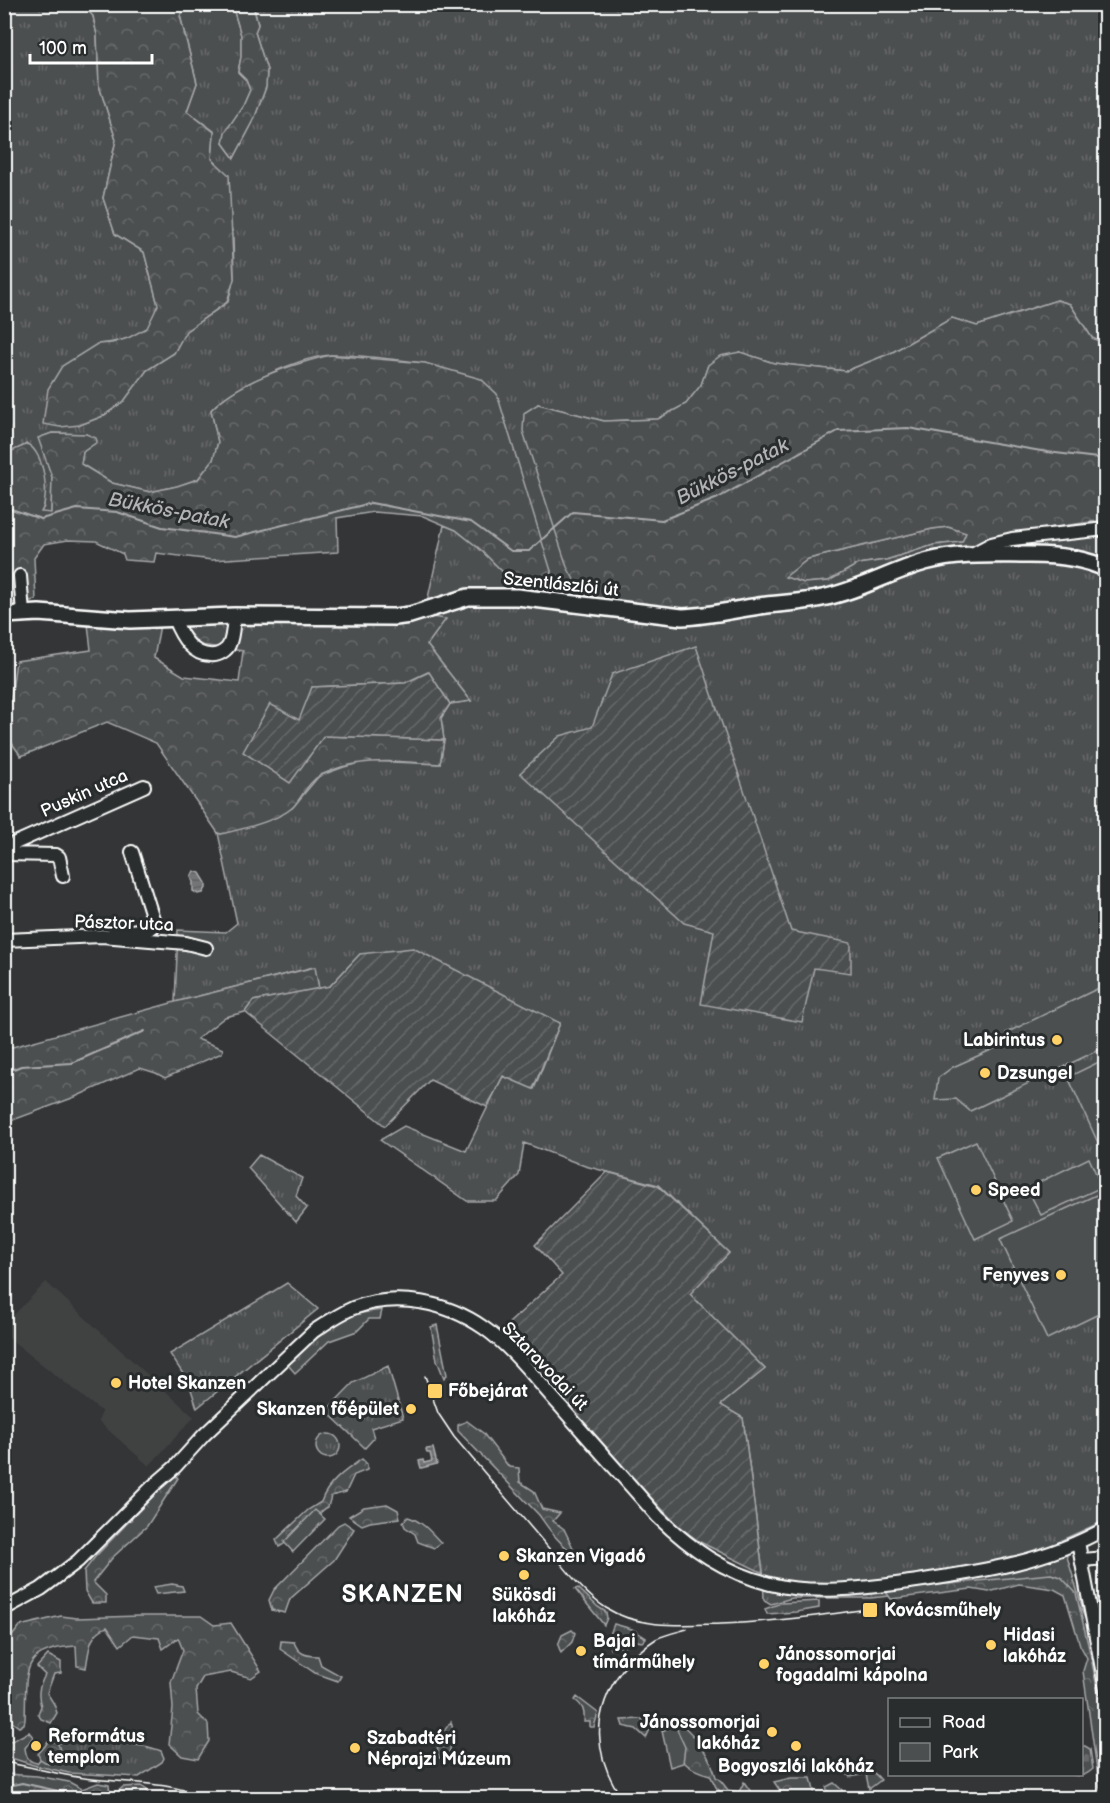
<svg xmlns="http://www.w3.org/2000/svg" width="1110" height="1803" viewBox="0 0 1110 1803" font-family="'Balsamiq Sans',sans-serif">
  <defs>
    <pattern id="grass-tufts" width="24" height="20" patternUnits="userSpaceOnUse" patternTransform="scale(1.5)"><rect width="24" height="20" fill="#4c4f50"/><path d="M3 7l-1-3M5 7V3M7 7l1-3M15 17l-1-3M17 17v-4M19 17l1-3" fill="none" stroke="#67696a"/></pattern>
    <pattern id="forest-crowns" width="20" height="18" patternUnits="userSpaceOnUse" patternTransform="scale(1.5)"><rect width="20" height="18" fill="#4c4f50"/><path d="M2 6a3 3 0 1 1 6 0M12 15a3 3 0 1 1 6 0" fill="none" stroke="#67696a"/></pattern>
    <pattern id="cemetery-stones" width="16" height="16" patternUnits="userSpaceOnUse" patternTransform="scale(1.5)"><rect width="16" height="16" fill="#4c4f50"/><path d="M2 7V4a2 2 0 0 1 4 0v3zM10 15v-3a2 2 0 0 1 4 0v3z" fill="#67696a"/></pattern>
    <pattern id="garden-furrows" width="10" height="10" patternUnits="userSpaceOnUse" patternTransform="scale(1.5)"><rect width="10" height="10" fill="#4c4f50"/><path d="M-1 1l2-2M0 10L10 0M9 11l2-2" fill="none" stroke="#67696a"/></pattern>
    <pattern id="water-rules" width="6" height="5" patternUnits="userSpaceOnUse" patternTransform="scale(1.5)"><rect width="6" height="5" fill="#737576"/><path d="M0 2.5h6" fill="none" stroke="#606061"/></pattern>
  </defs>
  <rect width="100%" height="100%" fill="#333536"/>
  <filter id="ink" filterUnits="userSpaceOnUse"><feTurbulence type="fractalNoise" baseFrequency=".0167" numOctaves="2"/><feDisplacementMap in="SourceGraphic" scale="12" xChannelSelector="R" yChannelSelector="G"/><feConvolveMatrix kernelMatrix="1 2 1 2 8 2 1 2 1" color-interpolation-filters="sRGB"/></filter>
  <g filter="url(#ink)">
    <path fill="#404243" d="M46,1282l148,135 -45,49 -51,-45 4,-9 -97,-77v-11z"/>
    <path fill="url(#grass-tufts)" stroke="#a6a7a8" stroke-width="1.5" d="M4,5h79l10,11 4,19 2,50 17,55 -13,58 12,36 29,18 14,53c-3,7 -6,17 -10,23 -10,10 -37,15 -51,16l-17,81 23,-9 21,-15 23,-31 27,-17 12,-22 42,-29 6,-24 -1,-44 -21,-75 2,-28 -27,-20 10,-28 -17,-68 8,-10h44l9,30v22l-3,15 8,8 4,10 -7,16 -18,27 -2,10 11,15 19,-36 13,-35 1,-17 -12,-38 3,-8 -5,-19h852v339l-13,-6 -22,-34 -13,-4 -80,26 -25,-8 -61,35 -45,18 -72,-8 -34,-11 -32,13 -7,20 -15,19 -28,15 -54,2 -66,-17 43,188 18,6 90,17 224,-52 54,-15 74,-19 64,-9 1,1000 -44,20 25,83 -7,-16 -9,-12 -28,-16 -172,19h-79l-21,6 -7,-4 -1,-27 -20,-155 -23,-13 45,-36 -76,-75 40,-41 -71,-68 -73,-19 -61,-23 -5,32 -23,26h-29l-87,-61 24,-14 62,25 37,-75 31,13 26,-66 -200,-69 -30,32 -11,3 -5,-22 -139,35 3,-72 48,2 11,-9 -19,-90 3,1 71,-26 27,-32 25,-9 23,-6 73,3 4,-24 -3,-22 9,-14 21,-3 -44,-56 18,-26 -21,-3 20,-91 12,5 24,19 39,39 16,4 14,-6 2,-15 -126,-208c-31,-3 -62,-9 -93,-8 -30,1 -102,33 -121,55l7,32 -5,18 -15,19 -20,7 -28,6 -38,-9 -31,-19 2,-12 13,-10 -10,-8 -34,-1 -13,5 13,39 -1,37 -11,-2 4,-5c1,-29 3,-41 -17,-63 -8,5 -16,6 -22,12z
      M948,527l19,6 -5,9 -28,3 -48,15 -28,4 -29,17 -25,2 -20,-6 24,-18 124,-30z
      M259,1155l43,23 -6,18 11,12 -11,14 -48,-54z
      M287,1283l31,26 -121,99 -8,-25 -19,-29z
      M382,1310l-2,9h-11l-12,12 -28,10 -34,32 -7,-8c21,-20 41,-43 70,-51 7,-2 16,-3 24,-4z
      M437,1325l10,50 -3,3 -7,-18 -6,-33z
      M388,1366l15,52 -32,10 3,10 -9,10 -39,-37 27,-28z
      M316 1446a12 12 0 1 1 24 0a12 12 0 1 1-24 0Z
      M172,1584l10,2 2,5 -28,3 -3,-7z
      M578,1588l20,19 8,5 1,6 -3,7 -29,-36z
      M819,1601v7l-23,4 -29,2 -2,-5 16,-6z
      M281,1641l13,1c4,12 12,14 24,14l3,9 20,11 -3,5 -23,-8 -35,-24z
      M451,1722l3,12 -6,23 -9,1c-5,-16 2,-24 12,-36z
      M29,1732l4,5 -8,11c1,8 3,14 12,15 5,-5 10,-14 16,-18 15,-9 92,-2 108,6l3,7 -2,4 -23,15 -70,-4 -36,-8 -28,-9 -1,-13 10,-3z"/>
    <path fill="url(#forest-crowns)" stroke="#a6a7a8" stroke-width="1.5" fill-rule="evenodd" d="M83,5h105l-8,11 17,67 -10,28 27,21 -2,27 17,16 5,104 -7,23 -41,29 -12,22 -27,17 -23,31 -21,15 -23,9 -20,2 -17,-3 5,-35 14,-23 35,-22 15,-1 16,-5 19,-10 11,-23 -14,-53 -29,-18 -12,-36 13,-58 -17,-55 -2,-50 -4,-19z
      M232,5h21l5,20 -3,7 12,38 -1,17 -13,35 -19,36 -11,-15 2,-11 18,-26 7,-16 -4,-10 -8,-8 3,-15v-22z
      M1057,300l13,4 22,34 13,6v176l-64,9 -74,19 -54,15 -56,21 -168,31 -64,-8 -44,-15 -14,-25 -44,-136 1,-18 14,-9 66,17 54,-2 28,-15 15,-19 7,-20 12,-9 20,-4 34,11 72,8 45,-18 61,-35 25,8zM948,527l18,6 -4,9 -28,3 -48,15 -28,4 -29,17 -25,2 -19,-6 23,-18 124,-30z
      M330,355l95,8 56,16 16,15 54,177 -2,15 -14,6 -16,-4 -39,-39 -24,-19 -33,-14 -49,-4 -37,6 1,34 -126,8 -56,-7 -2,9 -29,-2 -2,-6 -27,-13 -28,-1 -24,4 -10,14 2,42 -31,4 -1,-148c7,-6 15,-7 23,-12 18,8 23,54 14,68l10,1 1,-36 -14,-39 14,-5 34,1 10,4 1,4 -14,10 -2,12 31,19 38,9 27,-6 21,-7 15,-19 5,-18 -7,-32c25,-28 83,-46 119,-55z
      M424,616l22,3 -19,26 44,56 -21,3 -22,-32 -23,11 -93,4 -23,95 35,-46 120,4 -4,24c-41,-2 -81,-8 -119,11 -12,6 -19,22 -27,31 -13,14 -55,24 -73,28l-3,-1 -62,-90 -49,-21 -86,34 -15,-21 10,-74 75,-11 -3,-26 72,1 -6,33 30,18 55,6 4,-31 -43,-6 -20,-22z
      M315,967l4,22 -66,12 -8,11 -20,5 -28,22 26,10 -1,4 -57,25 -9,-5 -16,-5 -65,29 -70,26v-74l170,-47z
      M467,1421l16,12 26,34 10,1 1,14 14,9 8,18 18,4 -7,8 11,8 12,25c-16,-8 -27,-25 -37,-39l-81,-84v-6z
      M362,1459l5,5v6l-13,5 -8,17 -15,4 -3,11c-7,3 -9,8 -14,13 -11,10 -22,20 -35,27l-3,-7 32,-30 13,-8c6,-19 25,-32 41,-43z
      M174,1474l4,4 -31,48 -34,31 -20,25 13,13v8h-14l-7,-12 -1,-20 11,-14z
      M387,1504l11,6 2,8 -30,4 -8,3 -13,-9 15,-9z
      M408,1517c14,4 23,15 33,26l-7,5 -16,-6 -3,-8 -10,-7 -2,-5z
      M344,1522l10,7 -20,31 -44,39 -5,14 -13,-3 -3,-10 5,-10 64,-65z
      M1051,1574l10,3 15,16 15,64 14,72v69h-2l-4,-14 -16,-113 4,-13 -7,-13 -15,-50 -11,-6 -35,-5 -30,8 -18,-3 -80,10 -5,-7 50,-7z
      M61,1616l16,2 61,-2h63l13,9 17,-2 30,48 -10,7 -20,-6 -28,5 -7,12 2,25 10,10 1,17 -11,18 -16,-3 -13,-12 4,-36 -2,-26 12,-32 -5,-12 -15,11 -4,-11 -26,-3 -13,11 -13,-19c-18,6 -18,24 -21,41l-9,-2 -1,-20c-58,3 -49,27 -51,74l-1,4 -5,3 -7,-5 -1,-44 -5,-29 3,-9 11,-14z
      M614,1624l18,5 14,9 -4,4 -10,-2 -8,7 -14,2 -1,-12z
      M572,1630l3,3 -3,9 -11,11 -3,-8 4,-10z
      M48,1655l13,7v11l-7,1 -7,19 7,11 3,9 -6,10 -10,-4 -3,-5 3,-8c-4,-12 -2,-20 4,-31l-8,-8z
      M577,1697l21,16 -4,14h-4v-5h-6c1,-11 -1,-16 -9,-22z
      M642,1719l8,10 -4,9 -10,-9 -13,-3 -2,-6z
      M682,1725c15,12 29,33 34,52l5,4 7,9 11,2 5,-10 9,13v3h-27l-10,-11 -6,-12c-31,-8 -31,-19 -42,-45z
      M48,1741l9,1c6,11 2,18 -9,22l-8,-5 -2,-5 7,-8z
      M843,1763c17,1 27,4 38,17l-12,9 -3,-15 -16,3 -8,-8z
      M6,1774l31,2 32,6 13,7 16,-6 11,2 1,10 -6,3h-99z
      M791,1778h20l4,17 14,-1 -3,-7 8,-4 8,7v7l-57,1 -11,-16z
      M141,1786l6,4 1,4 -5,4h-24l-3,-5 7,-6z"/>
    <path fill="url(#cemetery-stones)" stroke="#a6a7a8" stroke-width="1.5" d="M1082,1746h3l5,3 3,20c-7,6 -11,8 -20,6l9,-1z"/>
    <path fill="#4c4f50" stroke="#a6a7a8" stroke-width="1.5" d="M1105,985v62l-135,64 -14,-12 -21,1 3,-22 15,-11 56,-25 -3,-9z
      M1105,1059v99l-37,-81z
      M976,1141l37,80 -38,18 -37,-81z
      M1089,1158l13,29 -61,28 -14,-27z
      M1105,1191v120l-58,28 -47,-100z
      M315,1510l10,9 -32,33 -9,-10z
      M675,1725l10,22 -2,16 -13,4 -8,-36z"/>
    <path fill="url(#garden-furrows)" stroke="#a6a7a8" stroke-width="1.5" d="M696,646l95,285 60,12v30l-37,-5 -12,54 -101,-18 13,-73 -30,-8 -164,-150 40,-37 32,-9 20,-53z
      M429,672l21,32 -9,14 3,22 -120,-4 -34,47 -47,-31 27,-48 29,16 13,-33 93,-4z
      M413,948l147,75 -27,66 -30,-13 -16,31 -57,-27 -45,46 -140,-114 8,-11 77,-15 30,-32z
      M607,1172l51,14 71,67 -39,41 75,75 -44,36 22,13 20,155 -63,-31 -23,-17 -32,-34 -67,-76 -79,-83 63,-57 -27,-30z"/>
    <path fill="url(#water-rules)" stroke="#abacad" stroke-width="1.5" d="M194,871l6,2 6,10v5l-3,5 -5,1 -5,-3v-9l-2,-5z
      M433,1448l4,16 -16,4 -2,-7 4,-1 1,3 8,-2 -2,-8h-3l-1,-4z"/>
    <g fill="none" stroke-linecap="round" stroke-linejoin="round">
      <path stroke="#abacad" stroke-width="2" d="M4,513l7,-4 30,10 36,-10 40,3 45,15 73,10 136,-34 100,19 40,29h18l44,-39 89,8 56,-22 120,-67 70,-3 139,24 59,7
        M4,1073l17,-7 51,-3 73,-32
        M4,1787l18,-4 45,10 27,1 12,4"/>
      <g stroke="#fff" stroke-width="16">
        <path id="minor" d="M972,554l19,-10 21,-5 94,-10
          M20,576l3,37
          M174,619c7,17 18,38 40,36 5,0 13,-5 15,-10 4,-8 4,-20 5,-29
          M4,848l140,-62
          M4,854l52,1 3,2 4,19
          M112,934l39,-6 3,-2v-4l-22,-70
          M4,940l98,-4 84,7 20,5
          M1078,1542l28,148
          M1082,1560l24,-2
          M4,1609l37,-20 37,-28 75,-75 22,-19 29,-32 110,-104c12,-8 25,-17 39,-23 44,-16 94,-6 131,20 30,21 53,53 77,79 32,37 65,73 97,110 33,32 66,55 112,67 45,11 94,4 140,-2 68,-10 135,-19 196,-54"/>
      </g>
      <g stroke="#fff" stroke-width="20">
        <path id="major" d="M4,615l35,-2 91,7 104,-4 161,1 15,-2 58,-18h49l165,20c26,-1 51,-7 77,-11 21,-3 42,-3 63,-8 36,-7 68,-26 103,-36 35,-10 69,-7 105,-7 25,0 53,2 76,14"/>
      </g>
      <use href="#minor" stroke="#2a2d2e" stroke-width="12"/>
      <use href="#major" stroke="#2a2d2e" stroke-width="15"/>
      <path stroke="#fff" stroke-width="1.5" d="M425,1376l13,37 16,24c31,36 61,72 92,108 18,21 36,48 60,63 33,21 77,17 115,16 53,-2 103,-9 155,-16
        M4,1762c30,5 58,14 88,17 38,4 79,3 115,19
        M622,1798c-29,-42 -31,-86 0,-128 10,-12 21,-23 34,-31 10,-5 21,-7 31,-10"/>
    </g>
  </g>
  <g fill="#ffd166" stroke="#2a2d2e" stroke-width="2">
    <circle cx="1057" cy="1040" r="6"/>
    <circle cx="985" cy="1073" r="6"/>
    <circle cx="976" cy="1190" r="6"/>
    <circle cx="1061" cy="1275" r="6"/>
    <circle cx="116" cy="1383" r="6"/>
    <rect x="427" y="1383" width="16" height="16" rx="3"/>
    <circle cx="411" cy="1409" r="6"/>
    <circle cx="504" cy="1556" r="6"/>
    <circle cx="524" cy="1575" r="6"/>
    <rect x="862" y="1602" width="16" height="16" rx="3"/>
    <circle cx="991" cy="1645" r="6"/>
    <circle cx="581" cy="1651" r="6"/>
    <circle cx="764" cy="1664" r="6"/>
    <circle cx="772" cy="1732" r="6"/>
    <circle cx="36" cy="1746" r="6"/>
    <circle cx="796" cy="1746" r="6"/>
    <circle cx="355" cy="1748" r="6"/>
  </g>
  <g text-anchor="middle" stroke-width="6" stroke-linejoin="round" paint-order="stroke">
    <g font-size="18" fill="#fff" stroke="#2a2d2e">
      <text transform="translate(561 584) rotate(6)" y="6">Szentlászlói út</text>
      <text transform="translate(84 793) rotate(-24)" y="6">Puskin utca</text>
      <text transform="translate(124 923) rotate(2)" y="6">Pásztor utca</text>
      <text transform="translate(545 1366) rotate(46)" y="6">Sztaravodai út</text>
    </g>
    <g font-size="18" font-weight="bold" fill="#fff" stroke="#2a2d2e" text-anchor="start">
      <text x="1045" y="1046" text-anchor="end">Labirintus</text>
      <text x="997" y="1079">Dzsungel</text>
      <text x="988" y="1196">Speed</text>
      <text x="1049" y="1281" text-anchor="end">Fenyves</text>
      <text x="128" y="1389">Hotel Skanzen</text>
      <text x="448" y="1397">Főbejárat</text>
      <text x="399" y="1415" text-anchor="end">Skanzen főépület</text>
      <text x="516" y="1562">Skanzen Vigadó</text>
      <text x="524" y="1601" text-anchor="middle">Sükösdi<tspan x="524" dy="21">lakóház</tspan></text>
      <text x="884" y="1616">Kovácsműhely</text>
      <text x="1003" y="1641">Hidasi<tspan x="1003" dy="21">lakóház</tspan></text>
      <text x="593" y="1647">Bajai<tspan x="593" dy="21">tímárműhely</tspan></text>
      <text x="776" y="1660">Jánossomorjai<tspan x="776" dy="21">fogadalmi kápolna</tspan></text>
      <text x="760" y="1728" text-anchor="end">Jánossomorjai<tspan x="760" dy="21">lakóház</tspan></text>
      <text x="48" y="1742">Református<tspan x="48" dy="21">templom</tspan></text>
      <text x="367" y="1744">Szabadtéri<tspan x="367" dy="21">Néprajzi Múzeum</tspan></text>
      <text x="796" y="1772" text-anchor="middle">Bogyoszlói lakóház</text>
    </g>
    <g font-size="20" font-style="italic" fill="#b2b3b4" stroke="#2a2d2e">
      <text transform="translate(732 471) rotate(-27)" y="7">Bükkös-patak</text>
      <text transform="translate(169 510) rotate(11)" y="7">Bükkös-patak</text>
    </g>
    <g font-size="24" font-weight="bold" letter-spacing="1.5" fill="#fff" stroke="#2a2d2e">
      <text x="403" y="1602">SKANZEN</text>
    </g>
  </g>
  <rect width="1110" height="1803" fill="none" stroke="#2a2d2e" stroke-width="24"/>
  <rect x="12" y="12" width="1086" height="1779" fill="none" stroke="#fff" stroke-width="2" filter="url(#ink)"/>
  <rect x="888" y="1698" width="195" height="78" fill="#2a2d2e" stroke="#7f8182" stroke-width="1.5"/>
  <rect x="900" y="1718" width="30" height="9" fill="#2a2d2e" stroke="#7f8182" stroke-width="1.5"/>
  <text x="942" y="1728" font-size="18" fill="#ffffff">Road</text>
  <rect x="900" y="1743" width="30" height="18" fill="#4c4f50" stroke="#7f8182" stroke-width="1.5"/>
  <text x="942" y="1758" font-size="18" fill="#ffffff">Park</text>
  <path d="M30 54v9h122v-9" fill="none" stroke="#ffffff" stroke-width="3"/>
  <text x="39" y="54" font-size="18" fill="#ffffff" stroke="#2a2d2e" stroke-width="4.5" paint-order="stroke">100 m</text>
</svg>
